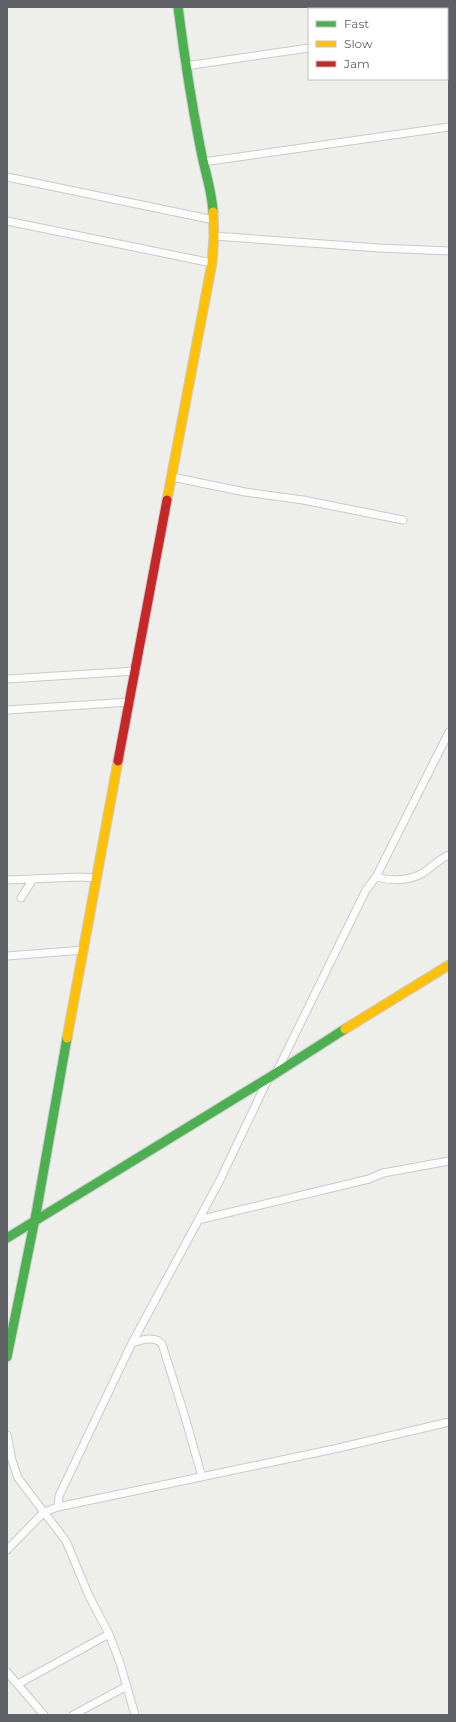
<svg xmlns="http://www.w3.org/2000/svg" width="456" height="1722" viewBox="0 0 456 1722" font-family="Montserrat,sans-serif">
  <rect width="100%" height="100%" fill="#eeeeea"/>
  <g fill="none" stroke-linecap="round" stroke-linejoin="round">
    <g stroke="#cacaca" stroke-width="9">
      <path id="street" d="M185,66l124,-18
        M203,162l246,-35
        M7,177l207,43
        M7,221l205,42
        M214,236l165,12 70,3
        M172,477l73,15 58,8 100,20
        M7,679l129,-8
        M7,710l123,-8
        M376,877c15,4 33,4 47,-4 9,-6 16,-14 26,-18
        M7,880l73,-3 16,1
        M21,898l12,-19
        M7,956l77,-6
        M276,1073l90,-183 10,-13 73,-145
        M198,1220l171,-41 14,-6 66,-12
        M132,1343c9,-3 23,-8 30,1l23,73 17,60
        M7,1435l5,25 6,18 48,63 23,55 20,38 11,29 15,52
        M58,1507l1,-11 73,-153 87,-161 50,-105
        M7,1550l37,-38 14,-5 276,-58 115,-27
        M7,1672l37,43
        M18,1684l91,-50
        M73,1715l54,-29"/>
    </g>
    <g stroke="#cbcbcc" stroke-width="11">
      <path id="fast" d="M178,7c6,47 13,93 22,139 4,23 12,44 13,66
        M7,1238l263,-161 75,-48
        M7,1357l29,-143 31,-176"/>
    </g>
    <g stroke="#cbcbcc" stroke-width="11">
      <path id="slow" d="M167,500l45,-237 2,-27 -1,-24
        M345,1029l104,-64
        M67,1038l51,-277"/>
    </g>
    <g stroke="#cbcbcc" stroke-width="11">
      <path id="jam" d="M118,761l49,-261"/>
    </g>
    <use href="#street" stroke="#fcfcfc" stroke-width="7"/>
    <use href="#fast" stroke="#4caf50" stroke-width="9"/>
    <use href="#slow" stroke="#ffc107" stroke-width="9"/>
    <use href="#jam" stroke="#c62828" stroke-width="9"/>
  </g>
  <rect width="456" height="1722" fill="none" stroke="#5f6167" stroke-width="16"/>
  <rect x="308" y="8" width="140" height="72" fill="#ffffff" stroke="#bfc0c2"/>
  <rect x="316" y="21" width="20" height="6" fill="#4caf50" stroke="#bfc0c2"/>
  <text x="344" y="28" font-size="12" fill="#5f6167">Fast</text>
  <rect x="316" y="41" width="20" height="6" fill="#ffc107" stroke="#bfc0c2"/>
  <text x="344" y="48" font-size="12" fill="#5f6167">Slow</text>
  <rect x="316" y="61" width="20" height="6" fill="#c62828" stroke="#bfc0c2"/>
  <text x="344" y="68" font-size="12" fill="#5f6167">Jam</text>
</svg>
